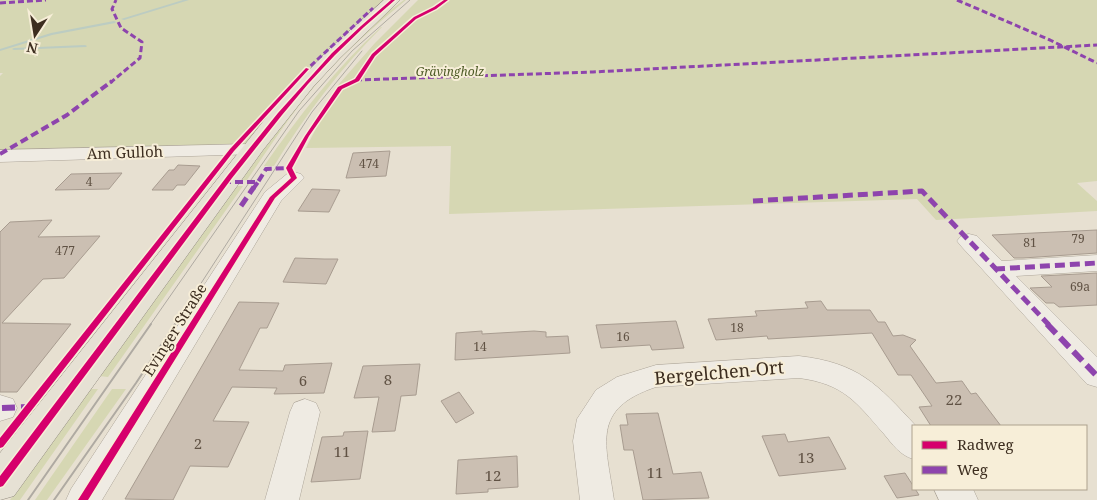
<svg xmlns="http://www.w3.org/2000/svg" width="1097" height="500" viewBox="0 0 1097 500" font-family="'Noto Serif',serif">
  <rect width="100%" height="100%" fill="#e7e0d1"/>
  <path fill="#d6d7b3" d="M0,0h393l-143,150 -250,6v-80l3,-3h-3z
    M404,0h2c-28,23 -54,46 -79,72 -31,34 -56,73 -80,108h-7l57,-78 74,-78z
    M418,0h679v181l-20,2 20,18v10l-161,9 -19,-21 -468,15 2,-68 -145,2 33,-64 36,-41z
    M381,27h1c-42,42 -77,88 -108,139h-10c35,-50 72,-98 117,-139z
    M235,186h8l-135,191 -9,-1z
    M90,389h8l-78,111h-10z
    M112,389h14l-79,111h-12z"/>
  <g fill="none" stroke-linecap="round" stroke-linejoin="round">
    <path fill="#bcccc2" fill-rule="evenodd" d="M183,0h6l-65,20 -3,-1z
      M114,21l2,1 -1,1 -63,12 -52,16v-2l51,-16z
      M85,45l2,1 -1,1 -72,3 -2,-1 2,-1z"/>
  </g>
  <path fill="#cbbfb2" stroke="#a89c90" d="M390,151l-4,25 -40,2 7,-25z
    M178,165l22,1 -15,19h-8l-4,5h-21l17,-20h5z
    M122,173l-13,16 -54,1 16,-16z
    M312,189l28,1 -11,22 -31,-1z
    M52,220l-14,17 62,-1 -36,42 -21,1 -41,44 69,1 -54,68h-17v-160l10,-10z
    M1097,230v23l-74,5h-9l-22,-23z
    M295,258l29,1h14l-12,25 -43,-2z
    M1097,273v32l-38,2 -5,-4h-8l-16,-15 22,-1 -11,-11z
    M821,301l6,9h43l8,12h7l8,14 10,-1 13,5 -6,6 26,37 26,-2 9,13 5,-1 25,33h-70l-12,-19 13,-1 -21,-31h-13l-26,-42 -104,6 -1,-3 -51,4 -8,-21 49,-3 -2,-5 53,-3 -3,-6z
    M239,302l40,1 -12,25h-7l-21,42 44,1 2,-6 47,-2 -8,30 -50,1 3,-6 -45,-1 -19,34 36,1 -21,45 -38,-1 -17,34 -48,-1z
    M676,321l8,27 -32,2 -2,-5 -49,3 -5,-23z
    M482,331v3l52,-3 12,1v5l22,-1 2,17 -115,7 1,-27z
    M420,364l-4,31 -15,1 -6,35 -23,1 7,-35 -25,1 9,-32z
    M459,392l15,21 -18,10 -15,-22z
    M658,413l15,61 28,-2 8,26 -66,2 -10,-50h-9l-4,-25h8l-2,-11z
    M368,431l-8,48 -49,3 11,-45 21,-1 1,-4z
    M785,434l3,8 41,-5 17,32 -67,7 -17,-40z
    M517,456l1,31 -30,2v3l-32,2 2,-34z
    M905,473l14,22 -22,3 -13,-22z"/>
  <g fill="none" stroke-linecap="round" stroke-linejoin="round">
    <g stroke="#ada599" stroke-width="1">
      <path id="minor" d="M250,144l7,2 3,4 -3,4 -257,8v-12z
        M294,172l7,2 3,4 -23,23 -179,299h-36l5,-11 194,-297 22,-18z
        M969,234l8,2 25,25 95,-6v16l-81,5 81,81v30l-10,-3 -126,-138 -4,-5 4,-5z
        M799,356c60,7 78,28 117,70h-3v33c-13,-4 -20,-14 -29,-25 -28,-32 -40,-50 -85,-56l-143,9c-66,22 -50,57 -42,113h-34l-7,-59 4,-22 19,-29 21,-13 39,-12z
        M0,395l13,4 4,9 -4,9 -13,4z
        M305,399l11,4 4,9 -21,88h-34l25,-88 4,-9z
        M934,489h39l5,11h-39z"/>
    </g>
    <g stroke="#928b80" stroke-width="1">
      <path id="primary" d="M384,0h16l-60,58 -27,29 -50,63 -249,346 -14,4v-47l273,-344 54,-58z"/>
    </g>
    <use href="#minor" fill="#efebe3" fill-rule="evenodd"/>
    <use href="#primary" fill="#e6e1d4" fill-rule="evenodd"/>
    <path stroke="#afaaa2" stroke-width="1" d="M150,325l149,-214 53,-60 58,-51
      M174,325l138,-213 50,-61"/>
    <path stroke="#afaaa2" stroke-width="2" d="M28,500l123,-176
      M54,500l82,-117 39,-59"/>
    <path stroke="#8e44ad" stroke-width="3" stroke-dasharray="6 3" stroke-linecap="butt" d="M957,0l93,40 47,23
      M0,3l46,-3
      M304,72l69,-64
      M356,80l237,-8 504,-27
      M110,83l30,-25 2,-16 -21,-14 -9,-19 4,-9"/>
    <path stroke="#8e44ad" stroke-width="4" stroke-dasharray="8 4" stroke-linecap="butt" d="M0,154l67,-39 45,-34
      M223,182h35l8,-13 23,-1
      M253,189l5,-7"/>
    <path stroke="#8e44ad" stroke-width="5" stroke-dasharray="10 5" stroke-linecap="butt" d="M753,201l169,-10 127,134
      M241,206l13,-19
      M995,269l102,-6"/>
    <path stroke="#8e44ad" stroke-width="6" stroke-dasharray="13 6" stroke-linecap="butt" d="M1047,324l50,52
      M2,408l28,-1"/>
    <g stroke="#f7eed8" stroke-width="3">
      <path id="cycleway" d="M391,0h4l-31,27 -29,28 -27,29 -26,31 -50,63 -229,308 -3,1v-11l228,-301 50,-62 54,-60 29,-27z
        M444,0h4l-12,9 -20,10 -41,37 -16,25 -17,8 -33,47 -17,32 5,10 -22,20 -187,302h-10l192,-303 21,-19 -5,-10 19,-32 33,-49 17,-8 17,-25 42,-37 20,-10z
        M306,68l3,1 -75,82 -231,296 -3,1v-10l230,-289z"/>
    </g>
    <use href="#cycleway" fill="#d6006c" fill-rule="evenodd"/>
  </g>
  <g text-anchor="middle" stroke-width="4" stroke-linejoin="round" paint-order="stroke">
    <g font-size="12" font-style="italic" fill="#4d5a26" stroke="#f7eed8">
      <text x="450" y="76">Grävingholz</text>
    </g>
    <g font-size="12" fill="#605244">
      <text x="369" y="168">474</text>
      <text x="89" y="186">4</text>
      <text x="1078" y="243">79</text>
      <text x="1030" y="247">81</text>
      <text x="65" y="255">477</text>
      <text x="1080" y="291">69a</text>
      <text x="737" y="332">18</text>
      <text x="623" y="341">16</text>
      <text x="480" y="351">14</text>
    </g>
    <g font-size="15" fill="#3d2e20" stroke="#f7eed8">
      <text transform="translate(125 153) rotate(-2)" y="5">Am Gulloh</text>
      <text transform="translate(175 330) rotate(-58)" y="5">Evinger Straße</text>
    </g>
    <g font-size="15" fill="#605244">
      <text x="388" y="385">8</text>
      <text x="303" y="386">6</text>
      <text x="954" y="405">22</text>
      <text x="198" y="449">2</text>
      <text x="342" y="457">11</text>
      <text x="806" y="463">13</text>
      <text x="655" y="478">11</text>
      <text x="493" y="481">12</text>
    </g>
    <g font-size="18" fill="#3d2e20" stroke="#f7eed8">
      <text transform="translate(719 373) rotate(-5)" y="6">Bergelchen-Ort</text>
    </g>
  </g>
  <rect x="912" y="425" width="175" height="65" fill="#f7eed8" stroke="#ada18e"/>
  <rect x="922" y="441" width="25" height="8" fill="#d6006c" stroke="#ada18e"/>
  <text x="957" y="450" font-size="15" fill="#3d2e20">Radweg</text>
  <rect x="922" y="466" width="25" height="8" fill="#8e44ad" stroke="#ada18e"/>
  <text x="957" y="475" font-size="15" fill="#3d2e20">Weg</text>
  <g transform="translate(35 35) rotate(192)" stroke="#f7eed8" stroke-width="4" paint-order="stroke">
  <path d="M0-4L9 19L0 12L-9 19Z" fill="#3d2e20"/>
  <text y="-8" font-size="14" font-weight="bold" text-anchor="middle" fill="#3d2e20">N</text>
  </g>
</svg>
